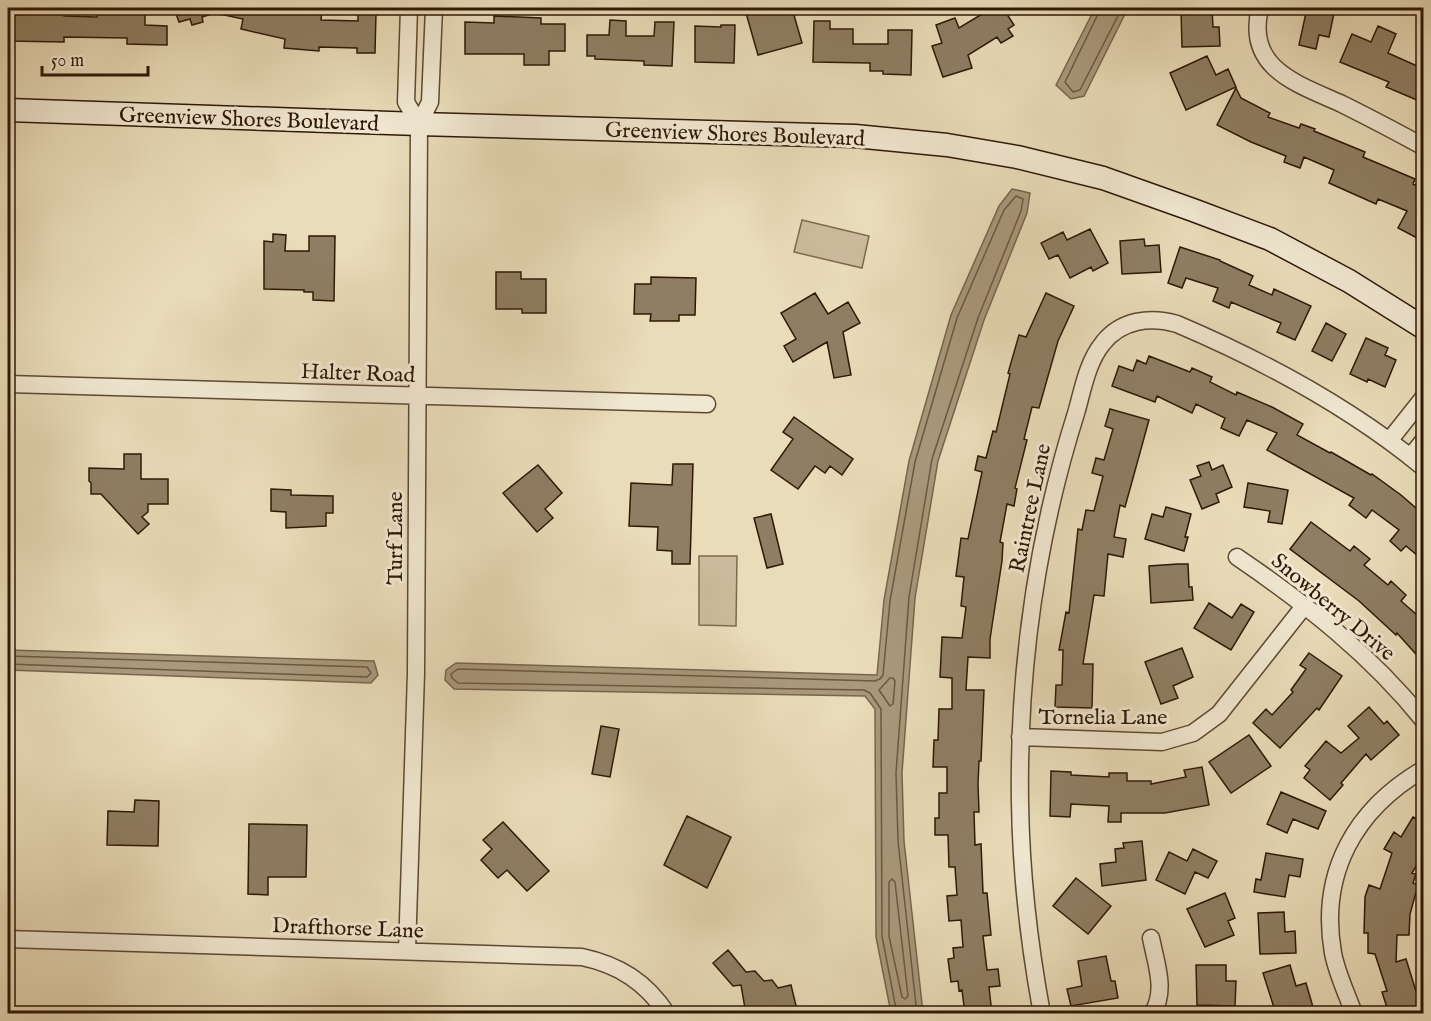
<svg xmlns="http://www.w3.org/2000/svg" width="1431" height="1021" viewBox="0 0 1431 1021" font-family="'IM FELL English',serif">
  <rect width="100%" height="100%" fill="#e9dcb9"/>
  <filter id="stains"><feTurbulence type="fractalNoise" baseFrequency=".00333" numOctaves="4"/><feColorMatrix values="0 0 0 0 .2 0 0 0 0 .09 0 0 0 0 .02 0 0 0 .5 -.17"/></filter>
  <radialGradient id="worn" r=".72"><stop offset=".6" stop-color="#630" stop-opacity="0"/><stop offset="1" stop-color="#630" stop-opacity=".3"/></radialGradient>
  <path fill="#c9bb9b" stroke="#7c6a50" stroke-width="1.5" d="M802,220l67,16 -7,32 -68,-16z
    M699,556h38l-1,70 -37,-1z"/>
  <path fill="#a9997c" stroke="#78654d" stroke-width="1.5" d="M1095,8h33l-44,88 -13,3 -15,-14z
    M1012,189l18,4 -3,20 -43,107 -46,141 -23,137 -13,175 2,68 19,172h-32l-15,-76 -1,-228 -10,-13 -411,-7 -9,-9 1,-10 10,-7 421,12 7,-75 25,-139 42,-146 48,-109z
    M8,650l366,11 4,14 -7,8 -363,-13z"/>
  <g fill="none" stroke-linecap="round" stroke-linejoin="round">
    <path stroke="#6c5841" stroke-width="1.5" d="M1100,8l-1,4 -34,70 8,10 7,-2 42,-82
      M8,656l359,11 4,6 -4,4 -359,-13
      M890,678h3l2,3 -2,23 -3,2 -11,-16z
      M892,879l3,3 13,114 -3,3 -3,-2 -13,-61v-54z
      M897,1014l-15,-78 -1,-227 -11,-16 -6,-3 -406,-7 -6,-5 -1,-4 7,-5 417,12 5,-2 3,-4 7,-74 25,-139 42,-144 47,-108 12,-14 7,3 -2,12 -43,107 -46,141 -23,138 -13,176 2,68 19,173"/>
  </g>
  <path fill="#8f7e63" stroke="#2e1806" stroke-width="1.5" d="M24,8l40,2v6l33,1 1,-9 47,2v15l22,1v19l-40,-1v-6l-63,-1v5l-56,-1v-27l16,1z
    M174,8h124l24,2 -1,10 37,1v-8h18l-1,40h-18v-5l-38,-1v4l-35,-3 1,-9 -44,-10 2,-10 -28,-6 -13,4 1,5 -11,3 -2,-6 -11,3z
    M767,8h25l10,35 -44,12 -12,-42z
    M992,8h11l11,17 -6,4 5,7 -12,7 -4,-6 -29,18 4,13 -29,9 -11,-31 10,-3 -6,-18 19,-7 4,10z
    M1307,8h17l-1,2 11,3 -5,24 -10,-2 -3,14 -17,-4z
    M1212,9l1,18h6l1,19 -38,1 -1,-37z
    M494,16l47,2v6h24v27h-16v14h-25v-11h-59v-32l29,1z
    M610,20l16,1v15h28l1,-14h19l-2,44 -28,-1v-4l-49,-2v-3h-8v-21h22z
    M814,21h16v8h23v15h35v-14h24l-1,45 -28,-1v-3h-13v-8l-57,-1z
    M721,25h14l-1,38 -39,-1v-36l26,1z
    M1378,26l18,8 -8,19 36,16v34l-38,-16 3,-5 -49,-20 12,-28 19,8z
    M1207,56l9,19 12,-6 8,18 -50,23 -16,-37z
    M1236,88l5,10 29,15 -2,4 31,11 2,-4 14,5 -1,2 51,21 -2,5 52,22 -2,5 11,5v37l-7,12 -19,-10 9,-17 -29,-12 -2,5 -47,-21 5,-13 -30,-13 -4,11 -16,-6 2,-6 -35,-14 -34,-17z
    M1090,229l18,34 -15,8 -2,-4 -21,11 -12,-23 -9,4 -8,-16 22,-11 4,8z
    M273,234l13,1 -1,16h24v-15h26l-1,65 -21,-1v-8h-9v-2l-40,-1v-48l9,1z
    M1144,239l1,7 14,-1 2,27 -39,2 -2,-33z
    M1180,247l40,13v1l33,15 -4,9 23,10 2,-6 37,17 -16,34 -18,-8 4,-9 -50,-21 -2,6 -16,-7 5,-13 -32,-10 -4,10 -14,-5z
    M496,272h25v7h25v34h-24v-4h-26z
    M651,277l45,1 -1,37h-16v6h-29l1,-7h-17l1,-30h16z
    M815,293l13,21 20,-12 12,21 -17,9 8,43 -17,3 -7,-36 -34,20 -9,-16 12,-7 -15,-26z
    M1046,293l28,13 -16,35 -19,67 -7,-1 -8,32 3,1 -12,48 2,1 -3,17 -7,-2 -7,38 3,1 -1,18 -12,78v19l-22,-1 -2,33h18l-3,71h-2l-1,23 1,28h-5l1,33 6,-1 2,49h4l4,42 -8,1 4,34 11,-1 2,17 -11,1 3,27h-27l-3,-24 -3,1 -1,-10 -7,1 -3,-23 6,-1 -1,-10 10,-1 -2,-27 -12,1 -2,-25 10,-1 -2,-28h-6l-1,-32h-13v-17h4v-25h8v-26h-14l1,-27h4l1,-31h13v-31l-12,-1 2,-40 20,1 4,-31 -5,-1 3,-29 -8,-1 5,-38 7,1 14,-67 -7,-2 3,-14 8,2 7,-27 3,1 14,-58 -2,-1 11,-38 7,2z
    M1326,323l20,11 -14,27 -20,-10z
    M1366,338l22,10 -3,7 11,5 -11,27 -17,-8 -1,3 -17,-8z
    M1149,356l41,16 2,-4 20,9 -2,5 26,13 1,-3 35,15 31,17 -6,11 33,18 1,-1 40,23 1,-1 29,21 23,20v46l-18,-15 -5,5 -11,-10 9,-11 -27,-20 -6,8 -17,-13 5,-7 -87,-48 10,-17 -30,-13 -8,16 -18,-8 4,-10 -29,-14 -4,9 -35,-17 -2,6 -43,-16 7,-20 14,5 4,-11 9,4z
    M1110,409l39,11 -24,87 -5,-2 -6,32 12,2 -3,18 -15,-3 -4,42 -10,-1 -11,69h10l-1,44 -37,-1 1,-22h6l1,-35h-4l7,-38 3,1 9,-84 4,1 4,-20 8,1 9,-35 -11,-3 4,-15 8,2 9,-31 -8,-3z
    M794,417l59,42 -11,16 -12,-9 -5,7 -10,-7 -17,23 -27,-19 22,-31 -10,-7z
    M124,454h17v25h27v25h-20v8l-6,5 7,7 -11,10 -37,-40h-10v-11l-2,-2v-13l35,1z
    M1209,462l3,8 11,-5 9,22 -16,7 3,8 -17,7 -12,-29 11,-4 -4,-10z
    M673,464h20l-3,100h-18v-13l-15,-1 1,-23 -29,-1 2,-43 41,2z
    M538,465l24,28 -17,16 8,9 -16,14 -34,-39z
    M1248,483l40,7 -6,34 -14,-2 2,-11 -26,-4z
    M271,489l20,1v5l42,1v17h-7v13l-40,2v-16l-15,-1z
    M1166,507l25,7 -6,23h3l-4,14 -39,-12 7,-25 11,3z
    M771,514l12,50 -16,4 -13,-50z
    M1311,522l39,29 4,-5 16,13 -6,6 24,20 3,-4 15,14 -5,6 23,20v42l-27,-30 -1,2 -37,-34 -69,-52z
    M1178,564h10l1,23h3l1,13 -42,3 -2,-37z
    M1209,603l23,15 9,-14 13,8 -23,38 -37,-22z
    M1182,648l11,29 -20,9 5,12 -17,6 -16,-42z
    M1309,653l33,23 -23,34 -2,-2 -37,40 -27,-25 13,-14 6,6 21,-23 -2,-2 15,-21 -6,-4z
    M1369,707l15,17 3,-3 12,14 -28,25 -5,-6 -25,29 2,2 -13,15 -26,-22 6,-8 -5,-4 21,-25 15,12 18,-15 -11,-12z
    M601,726l18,3 -9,48 -18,-3z
    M1249,735l22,31 -40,27 -22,-31z
    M1202,767l7,38 -44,8h-44v9h-13l1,-16 -38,-2 -1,13 -20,-1 1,-45 20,1v3l38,2v-4h18v8h24v3l35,-7 -2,-7z
    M1281,792l45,19 -8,18 -25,-10 -6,14 -20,-9z
    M135,800l24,1 -1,45 -51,-1 1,-34 26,1z
    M687,816l44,21 -24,51 -43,-23z
    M1413,817l11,6v30l-12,20 4,1 -3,9 5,2 -8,29 -1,21h-12l-1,27 10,-3 17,55h-34l-7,-22 5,-1 -12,-37 -7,-1v-20h-4l1,-36 4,-12 11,4 12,-36 -8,-4 10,-17 7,5z
    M503,822l46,49 -22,20 -20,-21 -9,8 -17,-18 11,-11 -9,-9z
    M249,824l58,1 -1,52h-38v18l-20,-1z
    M1142,841l4,39 -44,6 -2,-22 16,-2 -1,-13 9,-1 -1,-5z
    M1193,849l24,12 -9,17 -13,-6 -10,22 -29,-14 13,-28 18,9z
    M1266,853l37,6 -3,18 -11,-2 -4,22 -31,-5 2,-13 5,1z
    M1076,878l35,28 -23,28 -35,-28z
    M1225,893l10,25 -7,3 6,14 -29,12 -18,-38z
    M1284,912l1,20 10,-1 1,22 -36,1 -2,-41z
    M728,950l18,22 9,-1 9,10 8,-1 6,8 13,-3 7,29h-39v-2l-13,2 -5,-29 -8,1 -20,-23z
    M1106,956l5,25h4l3,17 -47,8 -4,-17 15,-3 -4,-25z
    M1196,965h30v16h10l-1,25 -38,-1z
    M1290,965l6,21 10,-3 9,31h-39l-13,-41z"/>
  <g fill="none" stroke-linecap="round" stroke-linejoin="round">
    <g stroke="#5d4933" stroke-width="19">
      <path id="street" d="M409,8l-3,94 13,22
        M1260,8c-15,61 38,76 82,96 28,14 55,28 82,43
        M8,384l699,20
        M1389,441l35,-44
        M1410,457l14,-17
        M1237,557c69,47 134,98 187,164
        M1020,737l142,5 31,-9 26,-19 86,-109
        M1151,938c5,26 16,53 1,76
        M8,939l574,18c37,8 64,25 85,57
        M407,951l9,-278 3,-549 11,-22 4,-94
        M1042,1014c-13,-70 -21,-141 -22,-212 -2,-132 17,-266 57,-392 6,-22 11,-49 26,-67 18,-23 47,-27 74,-19 87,37 173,83 247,144
        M1354,1014c-7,-20 -17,-40 -21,-61 -14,-80 22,-144 91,-184"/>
    </g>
    <g stroke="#2e1806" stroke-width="25">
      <path id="secondary" d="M8,110l411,14 436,12 92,9 70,12 86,21 90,32 77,29 79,42 75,47"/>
    </g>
    <use href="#street" stroke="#f1e8d2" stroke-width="16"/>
    <use href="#secondary" stroke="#f1e8d2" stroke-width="22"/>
  </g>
  <g text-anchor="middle" stroke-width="6" stroke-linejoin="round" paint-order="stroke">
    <g font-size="22" fill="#2e1806" stroke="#f1e8d2">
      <text transform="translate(249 118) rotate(2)" y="8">Greenview Shores Boulevard</text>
      <text transform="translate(735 133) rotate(2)" y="8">Greenview Shores Boulevard</text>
      <text transform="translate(358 372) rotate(2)" y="8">Halter Road</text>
      <text transform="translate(1029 508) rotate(-78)" y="8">Raintree Lane</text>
      <text transform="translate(394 538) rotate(-90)" y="8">Turf Lane</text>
      <text transform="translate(1334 606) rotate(40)" y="8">Snowberry Drive</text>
      <text x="1103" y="724">Tornelia Lane</text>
      <text transform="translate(348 927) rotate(2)" y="8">Drafthorse Lane</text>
    </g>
  </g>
  <rect width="1431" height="1021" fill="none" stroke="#e9dcb9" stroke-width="30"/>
  <rect x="9" y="9" width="1413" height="1003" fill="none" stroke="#2e1806" stroke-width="3"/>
  <rect x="15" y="15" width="1401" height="991" fill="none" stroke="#2e1806" stroke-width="1.5"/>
  <path d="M42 66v9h106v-9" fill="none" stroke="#2e1806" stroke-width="3"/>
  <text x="51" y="66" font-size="18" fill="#2e1806" stroke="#f1e8d2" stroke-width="4.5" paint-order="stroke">50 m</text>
  <rect width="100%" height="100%" filter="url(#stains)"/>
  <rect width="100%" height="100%" fill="url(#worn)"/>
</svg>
